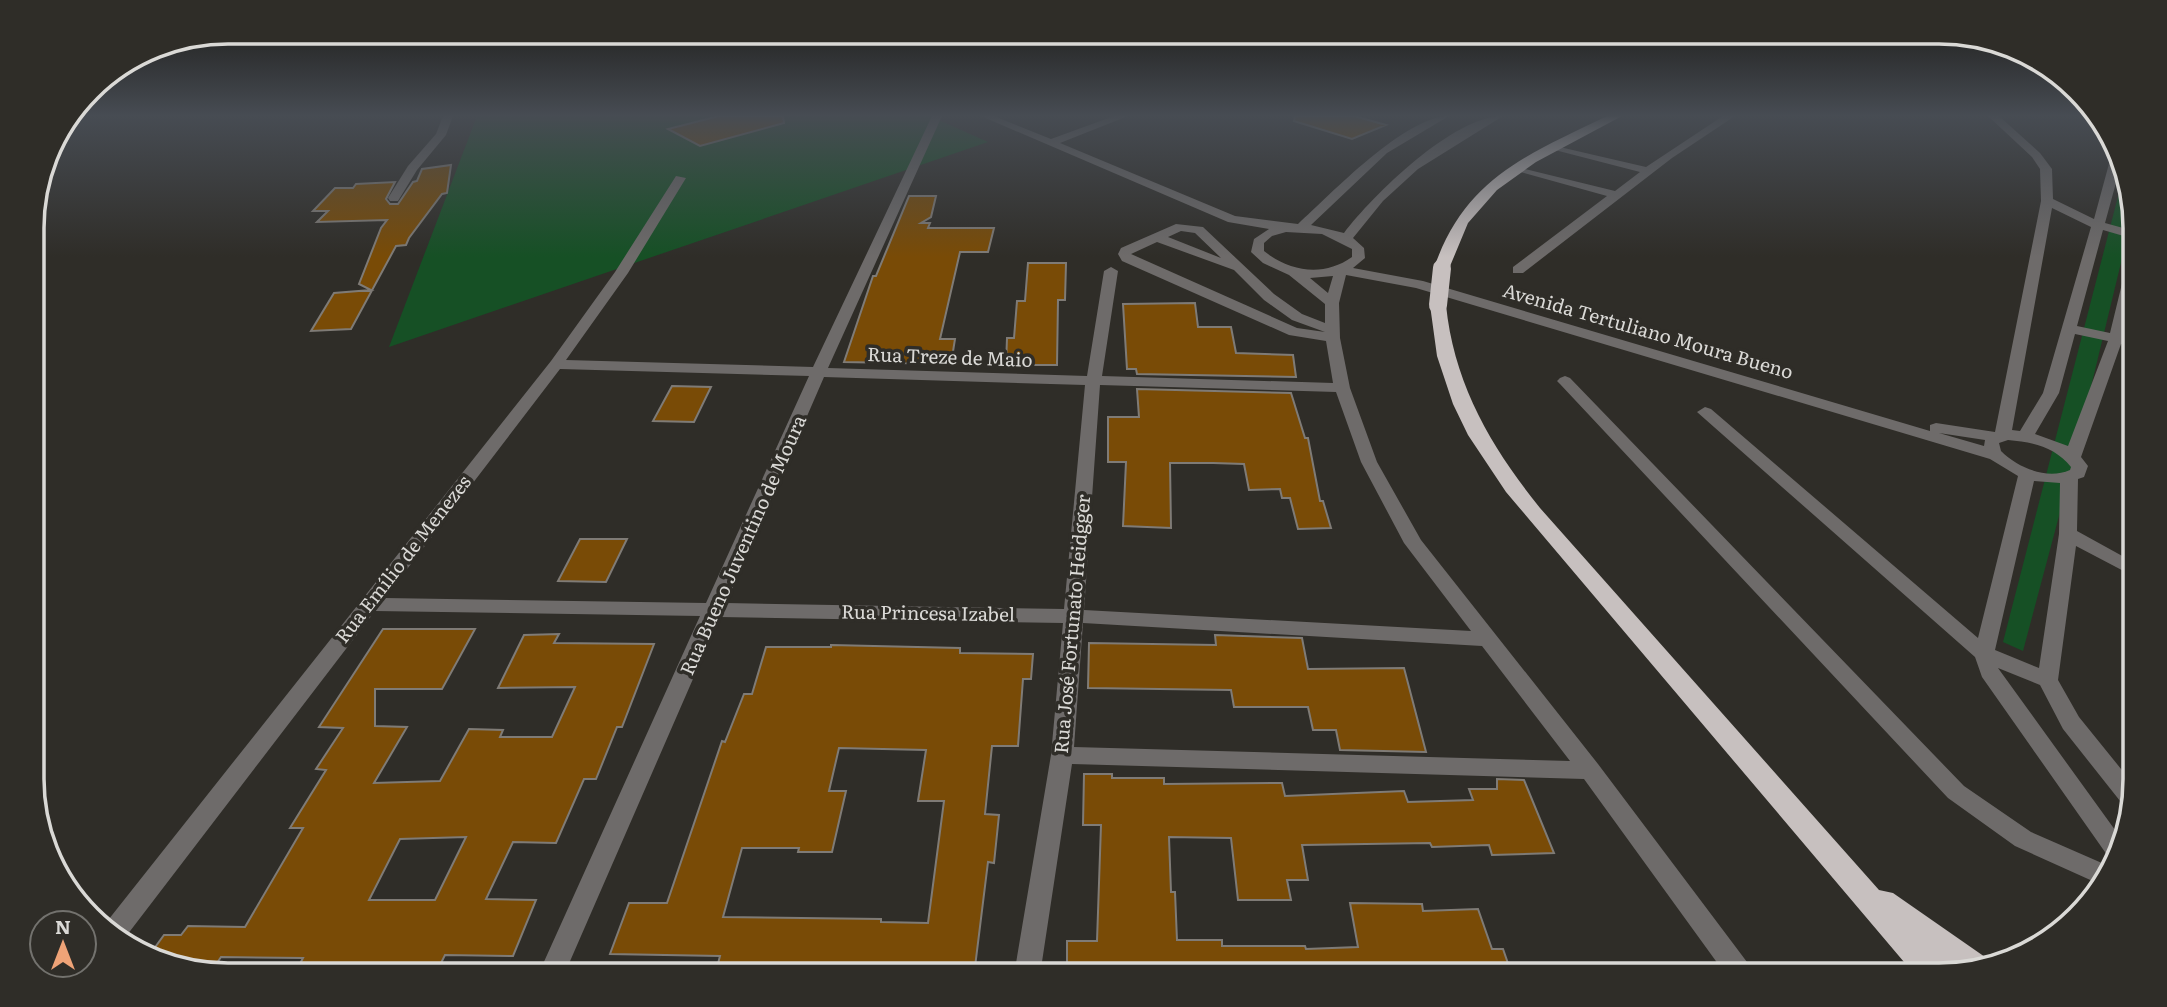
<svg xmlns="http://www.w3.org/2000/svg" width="2167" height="1007" viewBox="0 0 2167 1007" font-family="Literata,serif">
  <rect width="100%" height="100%" fill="#2f2d28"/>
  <path fill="#165025" d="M477,116h453l58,26 -599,205z
    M2123,177l11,32 -67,277 -44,165 -20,-9z"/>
  <path fill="#794b06" stroke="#7f7b76" stroke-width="2" fill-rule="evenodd" d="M719,116h64l1,7 -84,23 -32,-17z
    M1295,116h59l32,9 -34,14 -58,-18z
    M451,165l-4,28 -5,1 -33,44 -3,7 -10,1 -45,83 -40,2 23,-38 37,-3 -12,-6 22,-56 6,-8 -70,2 11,-11h-15l22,-23h18l3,-4 39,-2 -9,17 4,5h8l15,-22 4,-1 5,-12z
    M909,196h27l-5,21 -10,6h9l-2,5h66l-6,24h-28l-20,87h15l-4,25 -107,-2 29,-86h3z
    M1028,263h38l-1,37h-7l-1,65h-51l1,-27h7l3,-37h8z
    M1195,303l3,24h33l5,26 57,2 3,22 -159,-3 -1,-5h-9l-4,-65z
    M672,386l39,1 -17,35 -41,-1z
    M1137,389l154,4 14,45h3l12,63h3l8,27 -33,1 -8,-31h-8l-2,-9 -31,1 -5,-26 -31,-1h-43l1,65 -48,-2 3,-64h-18v-45h31z
    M580,539h47l-21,43 -48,-1z
    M383,629h92l-33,60h-67v37l32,1 -33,56 66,-2 29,-52 34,1 -3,7h52l23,-50 -77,1 26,-53 35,-1 -5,9 100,1 -32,83h-5l-21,52h-12l-28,64 -43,-1 -27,57 50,1 -23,56 -68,-1 -10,20h-72l1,-2 -68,-2 7,-13 -82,-1 -10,15 -59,-12 -4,-3 16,-22h17l7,-9 57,1 58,-99h-13l36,-58 -10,-1 27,-41 -24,-1zM466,837l-31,63h-66l31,-61z
    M1215,635l87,3 6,31 96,-1 22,84 -86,-2 -4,-20h-23l-5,-23h-74l-3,-17 -143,-2 1,-45 127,2z
    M831,645l129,3v5l73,1 -2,25h-8l-5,67h-26l-7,68 14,1 -5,48 -6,-1 -14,113h-259l5,-19 -110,-2 19,-51h38l55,-162 3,1 19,-48h8l14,-47h65zM839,748l87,2 -8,51h26l-16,122 -47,-1v-3l-158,-2 19,-69h57l-1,4h34l14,-61h-17z
    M1084,774h28v4h52v6l118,-1 3,13 119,-5 4,11 65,-2 -4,-11h28v-10l27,1 30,73 -62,2 -3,-10 -57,2 -2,-4 -128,2 6,35h-21l4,20h-53l-7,-62 -62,-1 2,55h4l2,48h45v6h83l1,3 52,-2 -8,-44 72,1 1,7 55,-2 14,40h11l9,26h-445v-34h30l4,-116h-18z"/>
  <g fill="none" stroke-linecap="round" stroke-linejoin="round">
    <path fill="#6e6b6a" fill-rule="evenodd" d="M443,116h10l-7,19 -29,35 -19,31h-8l-2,-3 20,-32 28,-32z
      M932,116h10l-114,252 259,8 17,-105 7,-4 7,4 -16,105 231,7 -7,-42 -37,-6 -167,-74 -4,-7 3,-6 55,-24 27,3 71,67 28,20 23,9v-19l-36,-29 -26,-12 -12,-11 3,-13 15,-10 -41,-7 -247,-106h13l57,23 63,-23h14l-68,27 175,73 63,8c33,-30 107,-108 151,-108l-62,37 -76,72 33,8c29,-38 109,-117 159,-117l-85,53 -35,32 -30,37 11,10 1,10 -12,10 70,13 507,150v-6l6,-2 59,9 46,-231 -1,-32 -8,-12 -44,-41h11l41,37 12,16 1,30 41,20 16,-59 5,-3 5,11 -15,55 29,8v8l-31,-9 -26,96 33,7 17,-70 7,-4v32l-10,45 10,3v8l-13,-3 -40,113 7,9 -4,11 -6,2 -1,52 58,32v14l-59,-31 -18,134 21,37 55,68 -4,23 -6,-2 -61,-77 -23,-44 -42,-17 125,173 -3,14 -8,7 -130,-185 -7,-20 -278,-245 8,-5 6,2 267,229 40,-162 -28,-17 -574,-171 -70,-13 -7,28 1,35 10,50 27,74 44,78 177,224 152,202 4,9h-28l-142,-196 -512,-15 -32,211h-26l37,-220 12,-132 -343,-6 -156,358h-26l162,-359 -325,-5 -251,328 -19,-15 446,-563 64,-89 61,-96 10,2 -58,95 -62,87 247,7zM2052,208l39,19 -48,166 -23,38 -8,-1zM1181,231l14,2 26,25 -53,-21zM1286,232l36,2 30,15v8c-28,20 -62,15 -88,-6v-8l8,-7zM1157,242l77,28 30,30 28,20 33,12 -28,-4 -166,-74zM1333,276l-5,17 -18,-15zM2075,334l33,7 -40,105 -33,-12 24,-41zM560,369l249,7 -103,227 -321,-5zM824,377l261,8 -21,224 -338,-6zM1100,385l236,7 25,70 43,81 67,88 -387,-21zM1939,433l46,7 -1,6zM2008,440c24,2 47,7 63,27l-1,3c-23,10 -52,-2 -69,-19l-2,-8zM2034,481l26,2 -1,51 -20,134 -44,-18zM1083,623l399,23 88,115 -496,-14z
      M1723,116h12l-63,42 -149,115h-10v-6l94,-71 -94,-26v-4l102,25 25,-19 -89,-23v-4l95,22z
      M1565,376l5,2 394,408 67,46 80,35 -14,16 -82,-37 -67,-48 -388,-414 -3,-3 3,-3z"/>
    <path fill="#c7c0bf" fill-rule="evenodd" d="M1607,116h15l-86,46 -39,28 -29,33 -20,48h-12l-2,-3c31,-90 93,-113 173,-152z
      M1438,300l8,5c8,79 45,142 94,203l339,382 14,3 92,64 3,6 -31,10 -11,-8 5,10h-36l-409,-483 -38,-57 -15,-31 -16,-48 -7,-51z"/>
    <path stroke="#c7c0bf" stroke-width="18" d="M1438,305l4,-37"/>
  </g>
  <linearGradient id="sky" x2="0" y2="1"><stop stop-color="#1a1916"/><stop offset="0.45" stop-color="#474c53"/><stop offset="1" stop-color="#474c53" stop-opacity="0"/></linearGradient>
  <rect width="2167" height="257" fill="url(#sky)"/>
  <g text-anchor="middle" stroke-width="7" stroke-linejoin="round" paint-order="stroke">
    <g font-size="19" fill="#dad9d6" stroke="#2f2d28">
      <text transform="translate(1648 331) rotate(16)" y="7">Avenida Tertuliano Moura Bueno</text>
      <text transform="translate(950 357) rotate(2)" y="7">Rua Treze de Maio</text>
      <text transform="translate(743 545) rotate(-66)" y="7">Rua Bueno Juventino de Moura</text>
      <text transform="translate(403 559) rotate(-52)" y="7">Rua Emílio de Menezes</text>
      <text transform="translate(928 613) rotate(1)" y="7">Rua Princesa Izabel</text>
      <text transform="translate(1072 624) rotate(-85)" y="7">Rua José Fortunato Heidgger</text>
    </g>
  </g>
  <path d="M0 0H2167V1007H0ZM228 44H1939A184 184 0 0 1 2123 228V779A184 184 0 0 1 1939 963H228A184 184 0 0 1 44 779V228A184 184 0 0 1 228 44Z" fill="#2f2d28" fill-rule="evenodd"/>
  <path fill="none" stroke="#dad9d6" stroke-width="3.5" d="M228 44H1939A184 184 0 0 1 2123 228V779A184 184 0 0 1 1939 963H228A184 184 0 0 1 44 779V228A184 184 0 0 1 228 44Z"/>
  <g transform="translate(63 944)"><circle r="33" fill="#2f2d28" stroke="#73726e" stroke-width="2"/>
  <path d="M0-5L12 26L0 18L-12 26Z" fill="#efa377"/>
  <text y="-10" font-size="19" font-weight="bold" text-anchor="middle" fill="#dad9d6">N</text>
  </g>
</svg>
